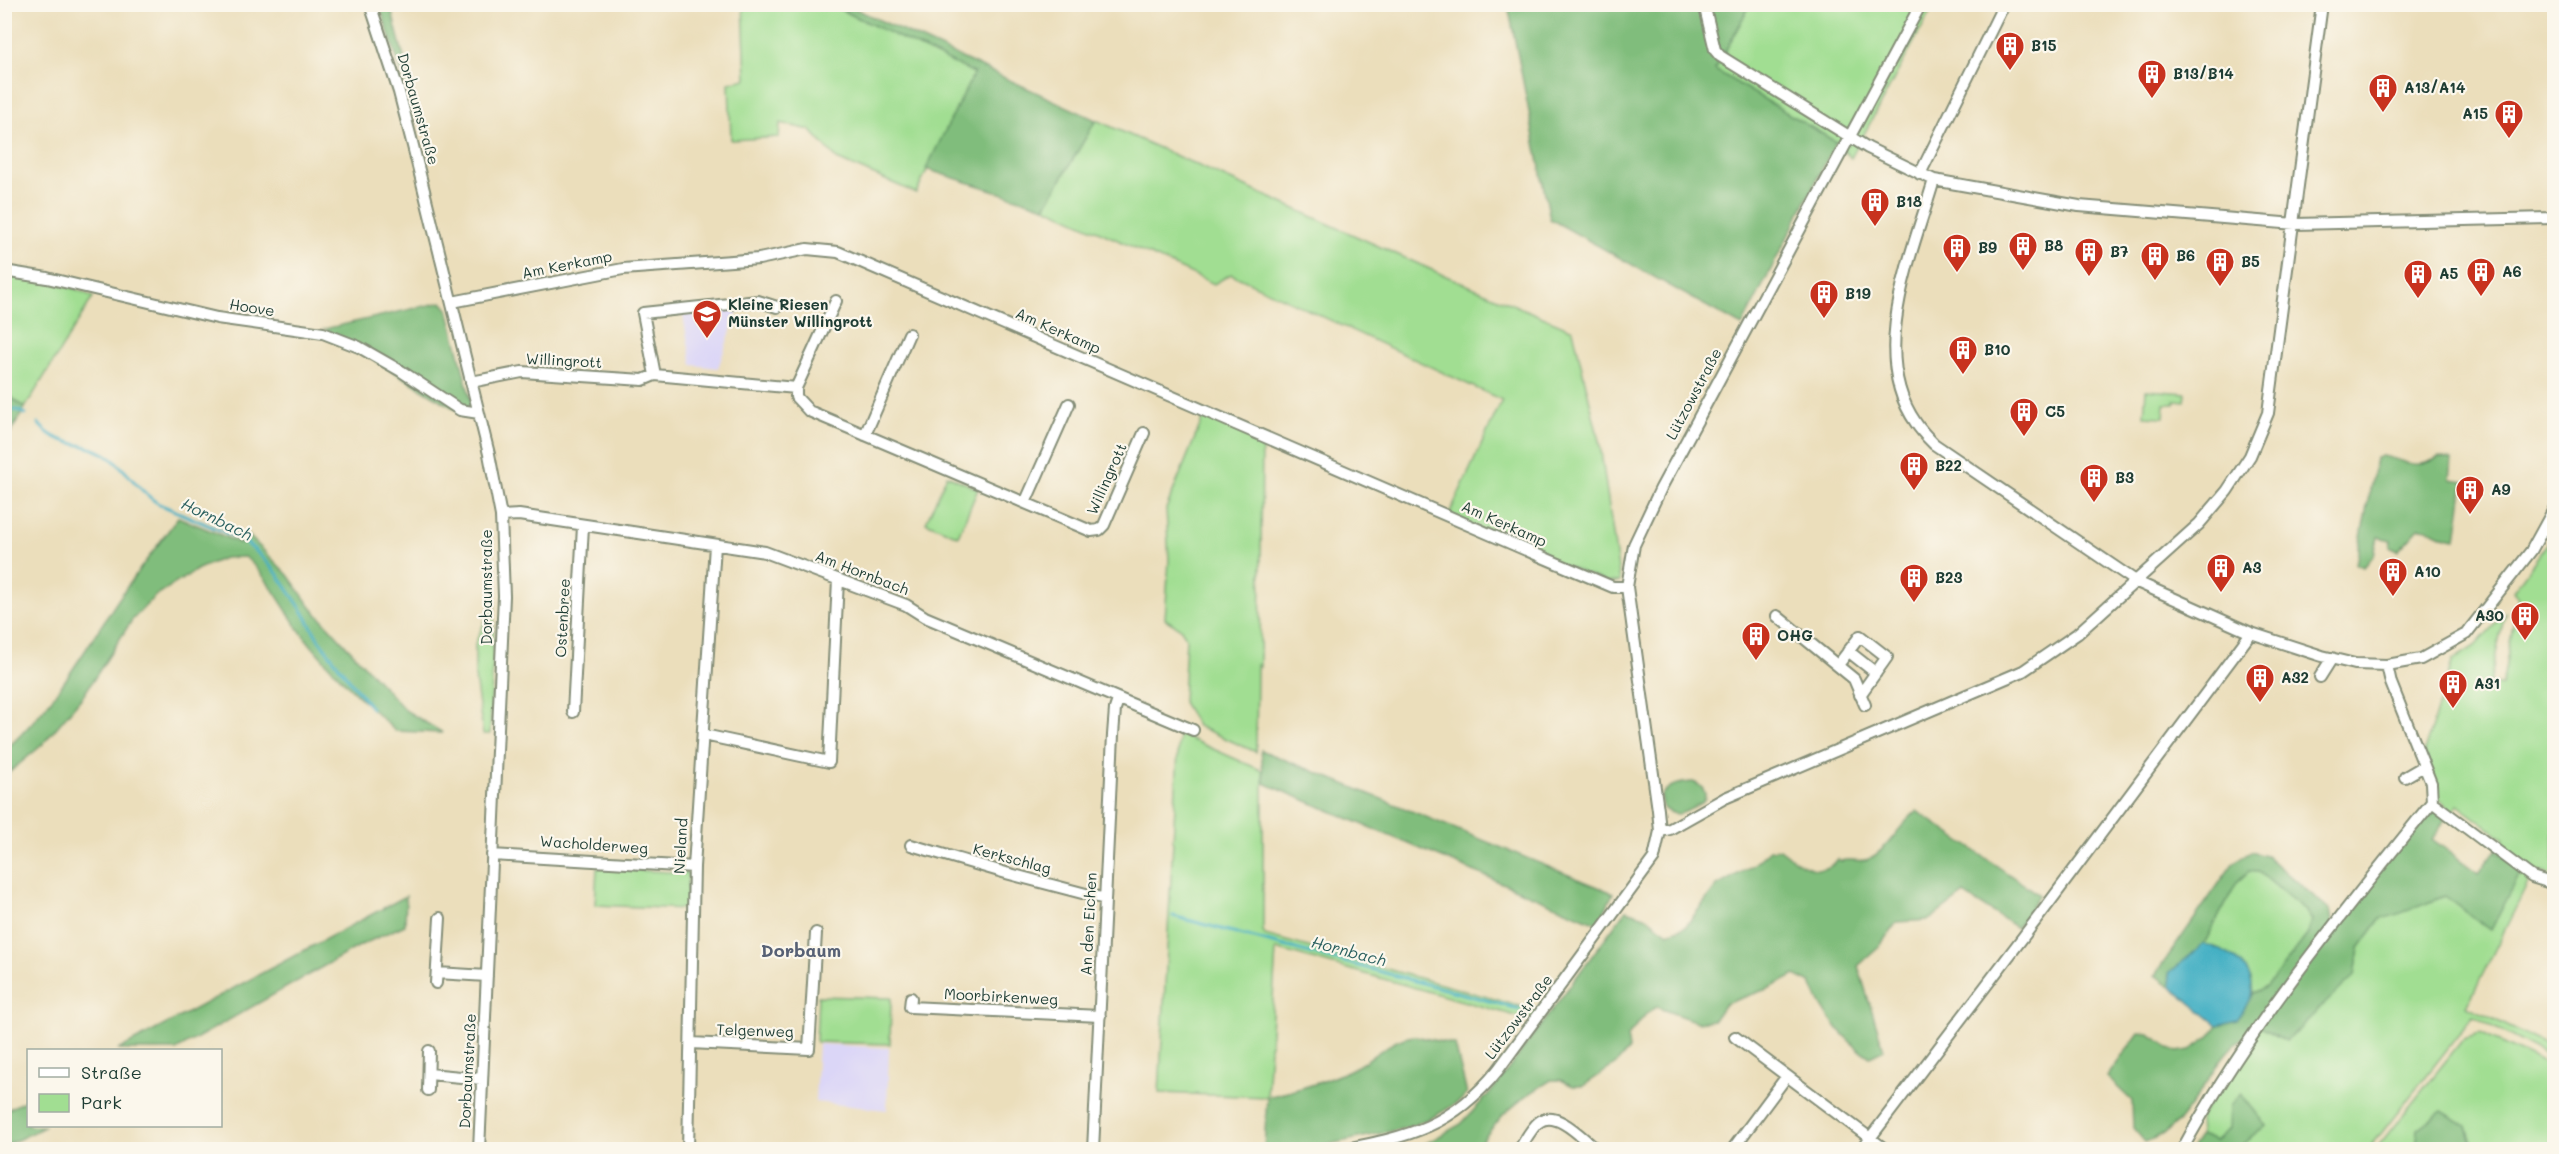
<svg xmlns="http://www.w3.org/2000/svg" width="2559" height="1154" viewBox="0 0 2559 1154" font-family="Mali,sans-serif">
  <rect width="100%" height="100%" fill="#fbf7ec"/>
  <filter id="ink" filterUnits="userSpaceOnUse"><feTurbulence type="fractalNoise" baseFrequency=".0167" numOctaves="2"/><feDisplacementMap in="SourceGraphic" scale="12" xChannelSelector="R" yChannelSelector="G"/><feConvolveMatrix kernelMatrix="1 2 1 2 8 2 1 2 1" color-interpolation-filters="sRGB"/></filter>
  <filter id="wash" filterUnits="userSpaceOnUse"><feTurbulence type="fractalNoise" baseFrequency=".008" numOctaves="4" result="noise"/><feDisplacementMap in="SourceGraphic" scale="24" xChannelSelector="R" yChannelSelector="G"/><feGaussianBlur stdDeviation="1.35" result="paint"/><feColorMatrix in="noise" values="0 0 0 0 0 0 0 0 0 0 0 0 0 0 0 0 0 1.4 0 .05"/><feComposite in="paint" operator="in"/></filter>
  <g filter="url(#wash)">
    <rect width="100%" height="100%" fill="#ebdebb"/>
    <path fill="#dbd6f7" d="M737,306v7l-19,55 -26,-3 -10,-55z
      M818,1044l71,4 -2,62 -72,-8z"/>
    <path fill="#a1de92" stroke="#608e63" stroke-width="1.5" d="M743,4l88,1 143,68 -58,120 -79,-34 -27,-29 -30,-7 -1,14 -48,3 -2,-57 17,-4z
      M1750,5h184l-83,153 -15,-16 -121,-72z
      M1096,120l336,150 141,60 27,115 20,137h-14l-159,-63 55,-119 -271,-126 -17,10 -169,-77z
      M4,276c30,4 63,6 89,21l-68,111 -20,-16z
      M2146,390l40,3 -1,8 -10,-1v4h-10l-1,13 -20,-1z
      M1205,413l57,24 -2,230 -3,-2 -1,87 -59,-26 -14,-24 3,-65 -5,-8 -16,-10 4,-59 -3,-51z
      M947,475l31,14 -20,47 -32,-14z
      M2554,534v341l-20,-4 -67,135 87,43v10l-81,-43 -104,133h-131l28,-24 -37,4 -14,12 -15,-6 -1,-17 60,-92 96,-51 4,-27 21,-29c23,-5 43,-15 65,-23l46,33 5,-79 8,-11 -46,-34 -6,7 -15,-15v-12l-13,-34 29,-91 22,-14 30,-33 -15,69 12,4 16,-88 -5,-7z
      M492,596l3,2 -5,136h-7l-8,-57v-33l13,-30z
      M1179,734l84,37v159l2,5 272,76 -7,9 -254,-71 -9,148 -108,-4z
      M597,868l91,5 -2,36 -91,-4z
      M2249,871l10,1 46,38 7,10 -4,14 -41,53 -14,6 -2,-15 -33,-30 -14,-4 33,-62z
      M818,996l73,2 -1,46 -74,-2z
      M2480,1033l74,35v81l-179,1 89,-112z"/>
    <path fill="#80bd7c" stroke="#507d58" stroke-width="1.5" d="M379,5h11l29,110h-3z
      M831,5h16l249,115 -51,87 -119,-38 48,-96z
      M1508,5h242l-35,65 121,72 -94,184 -192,-107z
      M442,302l6,7 25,100 -13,3 -136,-83z
      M4,392l21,16 -14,24 -6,-5z
      M2382,456c24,4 33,16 57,1l13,3 -2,19 14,2 -8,58c-16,-1 -20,-11 -37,-11l-21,23 -8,-4 1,-7 -13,-3 -4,18 -10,12 -8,-3 20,-106z
      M178,517l64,27 5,-10 41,41 22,31 95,104 38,23 -48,-2c-32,-31 -65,-61 -92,-96 -20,-26 -33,-57 -58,-78l-21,1 -26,11 -43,27 -23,24 -49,76 -41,49 -37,31v-26c46,-41 77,-95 111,-147 19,-29 42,-57 62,-86z
      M1261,750l352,143 -14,31 -335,-141z
      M1693,782c8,3 16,11 10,20 -14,8 -26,19 -40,5l-2,-11c8,-12 18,-13 32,-14z
      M2429,805l18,13 -15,21 46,34 18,-23 26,20 -31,60 -46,-34c-22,8 -42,18 -65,23l-21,29 -4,27 -69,66 -27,-15c-8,7 -18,13 -26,20 -30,29 -44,84 -88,96l-12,-14 -1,-27 -25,-24 32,-44 10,1 28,18 13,-2 19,-13 9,-12 19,-5 16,-27 14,-6 41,-53 4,-14 -7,-10 -46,-38 -10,-1 -12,11 -33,62 -35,29 2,14 -16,-12 79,-113 17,-10 15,4 64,54 3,16z
      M1917,811l122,84 -22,33 -53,-34 -35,26 -32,2 -19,26 -20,18 26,84 -14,7c-27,-17 -48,-45 -59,-74l-16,-8 -25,13 -45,16 -11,16 -17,2 -41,-15 -10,7 -19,23 2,12 -13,15 -33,22h-10l-12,-6h-10l-25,16 -23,19 -28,34h-59l45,-25 34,-37 131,-177 19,6 23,17 17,-6 32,-41 35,-20 18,-16 10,-1c16,13 42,32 58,10l3,2c10,-3 20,2 28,-2 21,-11 30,-35 48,-48z
      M406,896l-1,29 -44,20 -185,105h-58z
      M1415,1036l40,9 12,49 -7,7 -25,15 -29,12 -104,22h-38l3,-53c31,-7 59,-15 87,-29 20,-11 38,-30 61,-32z
      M2241,1094l25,31 -28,24h-47l9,-14 15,6 14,-12 1,-23z
      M28,1099v27h18l-41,20v-35z
      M2442,1111l25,15 7,23h-58l2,-20z"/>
    <path fill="#45b0c4" stroke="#32767c" stroke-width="1.5" d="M2204,944c20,5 50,22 48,46 0,10 -10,22 -15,30l-19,5 -47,-38 -2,-14z"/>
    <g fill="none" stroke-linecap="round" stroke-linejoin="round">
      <path stroke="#45b0c4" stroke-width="3" d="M4,410h12l10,4
        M38,423c21,27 50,16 74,36 17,13 27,33 47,45l84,36 16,14 17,18 26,38 17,30 52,68
        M1173,916l346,93"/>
    </g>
  </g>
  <g filter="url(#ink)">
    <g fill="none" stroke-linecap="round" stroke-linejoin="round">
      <g stroke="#858e78" stroke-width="14">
        <path id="minor" d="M370,4l29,88 14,54 76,308 12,62 3,80 -25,554
          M1704,4l11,46 5,6 148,92 66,32 145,26 216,18 259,-6
          M1920,174l84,-170
          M1934,180c-21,72 -67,174 -18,243 5,8 12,15 18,21l203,138 114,51 71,23 33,8 32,1 34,-6 45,-25 65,-83 23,-42
          M4,271l43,7 170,40 106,15 36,14 42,24 59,39 19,3
          M452,302l171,-33 136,-10 48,-10 31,3 709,307 66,28h14
          M655,375l-12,-62 115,-12 19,6
          M471,382l51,-10 121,8 12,-5 141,13v9l13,14 282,120 8,-1 5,-5 40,-92
          M796,388l40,-87
          M865,435l44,-101
          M1025,503l44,-99
          M501,516l18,-1 246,37 141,53 19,12 268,113
          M1777,616l77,63 11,26
          M1848,651l28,22
          M1838,665l22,-29 27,21 -27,38
          M2320,677l12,-19
          M573,712l10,-186
          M704,735l125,27 9,-182
          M2405,777l19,-11
          M2432,802l100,75 22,7
          M1660,831l10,-2 55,-31 298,-127 54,-37 122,-110 28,-33 23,-35 18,-43 54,-409
          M911,845l95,28 99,26
          M492,855l202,12
          M437,973l50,3
          M436,983l4,-65
          M911,998l-1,9 190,9
          M1735,1037l151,113
          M691,1043l118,6 7,-116
          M429,1074l53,5
          M428,1090l1,-39
          M688,1150l6,-283 21,-322
          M1093,1150l20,-415 2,-26 3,-9
          M1341,1150c69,-14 111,-23 157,-80l156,-212 6,-27 -2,-21 -31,-223 7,-42 27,-57 260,-484
          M1519,1150c6,-9 12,-22 20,-28 18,-13 44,17 58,28
          M1732,1150l55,-74
          M1861,1150l188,-247 202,-270
          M2182,1150c68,-126 161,-237 250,-348l-1,-19 -40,-100 -4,-18"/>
      </g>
      <use href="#minor" stroke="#fff" stroke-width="10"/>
    </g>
  </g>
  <defs>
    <g id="building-pin" transform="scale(1.5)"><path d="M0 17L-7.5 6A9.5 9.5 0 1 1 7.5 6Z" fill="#c8321e" stroke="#fbf7ec"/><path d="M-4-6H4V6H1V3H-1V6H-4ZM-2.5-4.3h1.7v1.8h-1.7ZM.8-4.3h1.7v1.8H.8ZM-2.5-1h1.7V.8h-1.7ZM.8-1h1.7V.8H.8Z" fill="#fff"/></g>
    <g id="school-pin" transform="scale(1.5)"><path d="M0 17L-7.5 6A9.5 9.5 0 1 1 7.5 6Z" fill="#c8321e" stroke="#fbf7ec"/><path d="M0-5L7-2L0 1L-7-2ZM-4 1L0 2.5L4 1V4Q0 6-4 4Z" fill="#fff"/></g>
  </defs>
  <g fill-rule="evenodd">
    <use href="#building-pin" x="2010" y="46"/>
    <use href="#building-pin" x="2152" y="74"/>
    <use href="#building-pin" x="2383" y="88"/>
    <use href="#building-pin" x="2509" y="114"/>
    <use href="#building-pin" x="1875" y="202"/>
    <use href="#building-pin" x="2023" y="246"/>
    <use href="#building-pin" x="1957" y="248"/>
    <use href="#building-pin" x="2089" y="252"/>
    <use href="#building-pin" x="2155" y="256"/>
    <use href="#building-pin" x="2220" y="262"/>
    <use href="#building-pin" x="2481" y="272"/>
    <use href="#building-pin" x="2418" y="274"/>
    <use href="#building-pin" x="1824" y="294"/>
    <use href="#school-pin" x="707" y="314"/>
    <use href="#building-pin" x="1963" y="350"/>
    <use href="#building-pin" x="2024" y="412"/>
    <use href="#building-pin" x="1914" y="466"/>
    <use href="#building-pin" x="2094" y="478"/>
    <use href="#building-pin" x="2470" y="490"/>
    <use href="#building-pin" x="2221" y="568"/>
    <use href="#building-pin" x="2393" y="572"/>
    <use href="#building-pin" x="1914" y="578"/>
    <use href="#building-pin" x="2525" y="616"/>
    <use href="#building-pin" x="1756" y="636"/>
    <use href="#building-pin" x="2260" y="678"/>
    <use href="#building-pin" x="2453" y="684"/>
  </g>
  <g text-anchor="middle" stroke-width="4.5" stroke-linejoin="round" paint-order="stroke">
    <g font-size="15" font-weight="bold" fill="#1f3d34" stroke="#fbf7ec" text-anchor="start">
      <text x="2031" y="51">B15</text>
      <text x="2173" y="79">B13/B14</text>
      <text x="2404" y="93">A13/A14</text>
      <text x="2488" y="119" text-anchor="end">A15</text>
      <text x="1896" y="207">B18</text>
      <text x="2044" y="251">B8</text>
      <text x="1978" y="253">B9</text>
      <text x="2110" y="257">B7</text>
      <text x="2176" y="261">B6</text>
      <text x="2241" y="267">B5</text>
      <text x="2502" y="277">A6</text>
      <text x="2439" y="279">A5</text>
      <text x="1845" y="299">B19</text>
      <text x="728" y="310">Kleine Riesen<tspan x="728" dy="17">Münster Willingrott</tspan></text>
      <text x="1984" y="355">B10</text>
      <text x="2045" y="417">C5</text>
      <text x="1935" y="471">B22</text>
      <text x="2115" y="483">B3</text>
      <text x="2491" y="495">A9</text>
      <text x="2242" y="573">A3</text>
      <text x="2414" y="577">A10</text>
      <text x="1935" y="583">B23</text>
      <text x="2504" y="621" text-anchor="end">A30</text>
      <text x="1777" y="641">OHG</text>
      <text x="2281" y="683">A32</text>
      <text x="2474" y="689">A31</text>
    </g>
    <g font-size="15" fill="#1f3d34" stroke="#fbf7ec">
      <text transform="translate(418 109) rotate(74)" y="5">Dorbaumstraße</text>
      <text transform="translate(567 265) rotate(-11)" y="5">Am Kerkamp</text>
      <text transform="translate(252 308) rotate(9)" y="5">Hoove</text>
      <text transform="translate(1058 331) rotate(24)" y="5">Am Kerkamp</text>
      <text transform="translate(564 361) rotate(3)" y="5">Willingrott</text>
      <text transform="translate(1694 394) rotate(-62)" y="5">Lützowstraße</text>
      <text transform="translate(1107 479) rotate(-66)" y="5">Willingrott</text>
      <text transform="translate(1504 524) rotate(24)" y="5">Am Kerkamp</text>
      <text transform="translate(862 573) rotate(21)" y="5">Am Hornbach</text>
      <text transform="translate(487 587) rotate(-90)" y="5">Dorbaumstraße</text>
      <text transform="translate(563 618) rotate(-87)" y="5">Ostenbree</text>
      <text transform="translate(594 845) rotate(4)" y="5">Wacholderweg</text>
      <text transform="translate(681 846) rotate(-87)" y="5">Nieland</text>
      <text transform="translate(1012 859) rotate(15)" y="5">Kerkschlag</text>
      <text transform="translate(1089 924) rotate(-87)" y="5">An den Eichen</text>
      <text transform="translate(1001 997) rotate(3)" y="5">Moorbirkenweg</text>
      <text transform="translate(1519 1017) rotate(-53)" y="5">Lützowstraße</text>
      <text transform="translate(755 1031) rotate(2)" y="5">Telgenweg</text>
      <text transform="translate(468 1071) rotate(-87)" y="5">Dorbaumstraße</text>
    </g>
    <g font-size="16" font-style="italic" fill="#2a605f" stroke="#fbf7ec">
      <text transform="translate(217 519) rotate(26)" y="6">Hornbach</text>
      <text transform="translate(1349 951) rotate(15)" y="6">Hornbach</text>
    </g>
    <g font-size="18" font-weight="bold" fill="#576175" stroke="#fbf7ec">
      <text x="801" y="957">Dorbaum</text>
    </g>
  </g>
  <rect width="2559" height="1154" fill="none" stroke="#fbf7ec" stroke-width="24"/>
  <rect x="27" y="1049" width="195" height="78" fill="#fbf7ec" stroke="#a3ada2" stroke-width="1.5"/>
  <rect x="39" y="1068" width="30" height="9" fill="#ffffff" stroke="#a3ada2" stroke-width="1.5"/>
  <text x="81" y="1079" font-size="18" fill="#1f3d34">Straße</text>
  <rect x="39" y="1094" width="30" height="18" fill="#a1de92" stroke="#a3ada2" stroke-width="1.5"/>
  <text x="81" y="1109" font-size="18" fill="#1f3d34">Park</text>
</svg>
